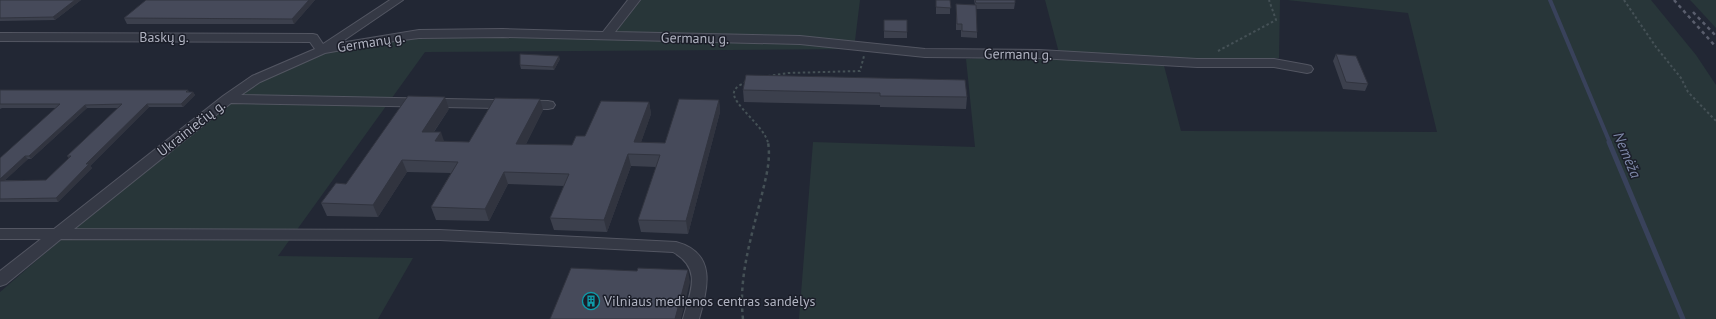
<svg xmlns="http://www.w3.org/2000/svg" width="1716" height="319" viewBox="0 0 1716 319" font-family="'PT Sans',sans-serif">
  <rect width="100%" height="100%" fill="#222734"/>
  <path fill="#283639" d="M641,0h219l-6,49 -429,3 -147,204 135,2 -35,61h-378v-27l57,-49 194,-156c22,-14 46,-25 71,-33 17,-6 34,-8 51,-10 76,-12 153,-7 230,-5l13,-7z
    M1045,0h235l-1,58h-117l19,73 256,1 -29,-119 -121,-13h364l45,55 20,30v234h-917l14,-177 162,5 -9,-88 93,-6z
    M1690,0h26v28l-24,-26z"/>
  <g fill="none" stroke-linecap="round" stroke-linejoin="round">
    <path stroke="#39425b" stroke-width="4" d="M1550,0l60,143"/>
    <path stroke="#39425b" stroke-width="5" d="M1609,142l74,177"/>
    <g stroke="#535662" stroke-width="2">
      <path id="minor" d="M390,0h13l-63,43 79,-13 84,-1 100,3 25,-32h12l-25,32 185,4 125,13 114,1 158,9h77l33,6 4,1 2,3 -2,3 -4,1 -33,-6h-77l-158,-9 -114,-1 -125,-13 -297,-7 -84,1 -32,4 -62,11 -65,29 -19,13 307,6 5,1 2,3 -2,3 -5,1 -317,-6 -157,126 366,1 236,12c41,11 32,45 23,77h-16c7,-27 20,-50 -10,-67l-233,-12 -379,-1 -55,45 -6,2v-15l41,-32h-41v-10h54l169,-133 29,-20 63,-27 -5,-7 -310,-1v-8l313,1 4,1 6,9z"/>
    </g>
    <path stroke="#455156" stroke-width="2" stroke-dasharray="2.5 2.5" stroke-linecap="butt" d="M1624,0l32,47 25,31 7,14 28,29
      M1218,51l58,-31 -7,-20
      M768,76l20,-3 72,-2 4,-15
      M746,82c-4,2 -11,5 -12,10 -3,11 31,35 34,51"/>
    <path stroke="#455156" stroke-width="2.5" stroke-dasharray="3.5 3.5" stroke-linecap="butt" d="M743,319c-5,-42 9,-84 19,-125 4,-17 9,-34 6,-52"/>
    <use href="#minor" fill="#353945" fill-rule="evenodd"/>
    <path stroke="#5a5e6d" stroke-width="2.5" stroke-dasharray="3.5 3.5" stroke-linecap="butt" d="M1674,0l42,47
      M1693,12l23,24"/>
  </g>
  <path fill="#3c404d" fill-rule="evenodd" d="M0,0h81l-26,20 -55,1z
    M315,0l-21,24h-167l-3,-6z
    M936,0h14v14h-14z
    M974,0h41v3l-1,6h-38l1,23v6l-16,-1v-7h-5v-26l19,1z
    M884,20l23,12v6h-23z
    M1336,54l32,30 -3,7 -22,-2 -10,-28z
    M560,59l-6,11 -33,-1 -1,-4z
    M746,75l221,22 -1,12 -86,-2v-2l-136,-3 -1,-12z
    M0,90h188l1,2h4l2,3 -12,12h-34l-59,59 2,2 -34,34h-58v-44l56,-50h-54l-2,1zM87,108h31l-51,48 2,2 -23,22h-41l23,-21h3z
    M719,100l1,12 -32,122 -47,-2 -3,-12 18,-53 -25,-1 -24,66 -53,-2 -4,-12 14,-32 -56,-2 -19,37 -53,-1 -5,-13 20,-34 -44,-1 -29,45 -51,-1 -6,-13 128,-94 -15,23 10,9 25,1 74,-32 -17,34 46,1 13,-9 64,-34 2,12 -10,28 24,1z"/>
  <path fill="#31343f" d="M75,0h6l-26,20 -2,-3z
    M309,0h6l-21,24 -2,-5z
    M559,56l1,3 -6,11 -1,-3z
    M193,92l2,3 -12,12 -2,-3z
    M445,97l4,12 -23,34 -4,-11z
    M540,99l3,11 -23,46 -4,-12z
    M719,100l1,12 -32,122 -2,-13z
    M649,102l2,12 -14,40 -3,-12z
    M147,104l2,3 -59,59 2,2 -34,34 -2,-4 30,-34z
    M85,105l2,3 -56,51 -2,-3z
    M441,132l4,12 -10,-3z
    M628,154l3,12 -24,66 -3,-12z
    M25,156l3,3 -27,25 -1,-2v-3z
    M402,160l5,12 -29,45 -5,-12z
    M504,172l4,12 -19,37 -4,-12z
    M688,270l2,12 -9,37h-6z"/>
  <path fill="#464a5a" stroke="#31343f" d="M0,0h75l-22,17 -53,1z
    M146,0h163l-17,19 -168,-1z
    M936,0h14l1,8 -15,-1z
    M975,0h40v3h-39z
    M956,4l20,1 1,27 -15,-1v-7h-5z
    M884,20h23v12l-23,-1z
    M520,54l39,2 -6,11 -33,-2z
    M1336,54l20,2 12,28 -22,-2z
    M746,75l219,5 2,17 -87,-1v-3l-137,-3z
    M0,90h188l-2,2h7l-12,12h-34l-61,60h3l-33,34 -56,1v-18l46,-1 25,-24h-4l55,-52 -37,1 -56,51h-4l-25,23v-21l60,-54h-60z
    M408,96l37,1 -23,35h19l-6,9 34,1 26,-44 45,1 -24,45 56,1 4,-9h9l16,-35 48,1 -15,40 31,1 14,-44 40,1 -33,121 -48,-1 22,-65 -32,-1 -24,66 -54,-2 19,-44 -65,-2 -19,37 -54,-2 27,-45 -56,-2 -29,45 -52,-2 15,-20 10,1z
    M571,268l66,3 1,-3 50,2 -13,49h-125z"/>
  <defs>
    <g id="building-ring" transform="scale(0.9)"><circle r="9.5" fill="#1b1e29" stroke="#0f9aa8" stroke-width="1.5"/><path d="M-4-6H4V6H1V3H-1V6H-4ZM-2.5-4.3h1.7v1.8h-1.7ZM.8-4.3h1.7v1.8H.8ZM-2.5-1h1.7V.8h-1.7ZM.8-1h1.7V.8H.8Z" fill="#0f9aa8"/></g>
  </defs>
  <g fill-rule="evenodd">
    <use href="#building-ring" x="591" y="301"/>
  </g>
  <g text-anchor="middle" stroke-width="3" stroke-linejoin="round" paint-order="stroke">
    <g font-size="14" fill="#b0b3c1" stroke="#1b1e29">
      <text x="164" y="42">Baskų g.</text>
      <text transform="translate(695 38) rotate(1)" y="5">Germanų g.</text>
      <text transform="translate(371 42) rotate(-9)" y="5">Germanų g.</text>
      <text transform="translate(1018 54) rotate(1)" y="5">Germanų g.</text>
      <text transform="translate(191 128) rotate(-38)" y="5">Ukrainiečių g.</text>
    </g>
    <g font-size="14" fill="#b0b3c1" stroke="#1b1e29" text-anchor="start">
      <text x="604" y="306">Vilniaus medienos centras sandėlys</text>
    </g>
    <g font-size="15" font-style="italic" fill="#7c86a6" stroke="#1b1e29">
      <text transform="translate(1627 155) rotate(67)" y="5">Nemėža</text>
    </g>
  </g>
</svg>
